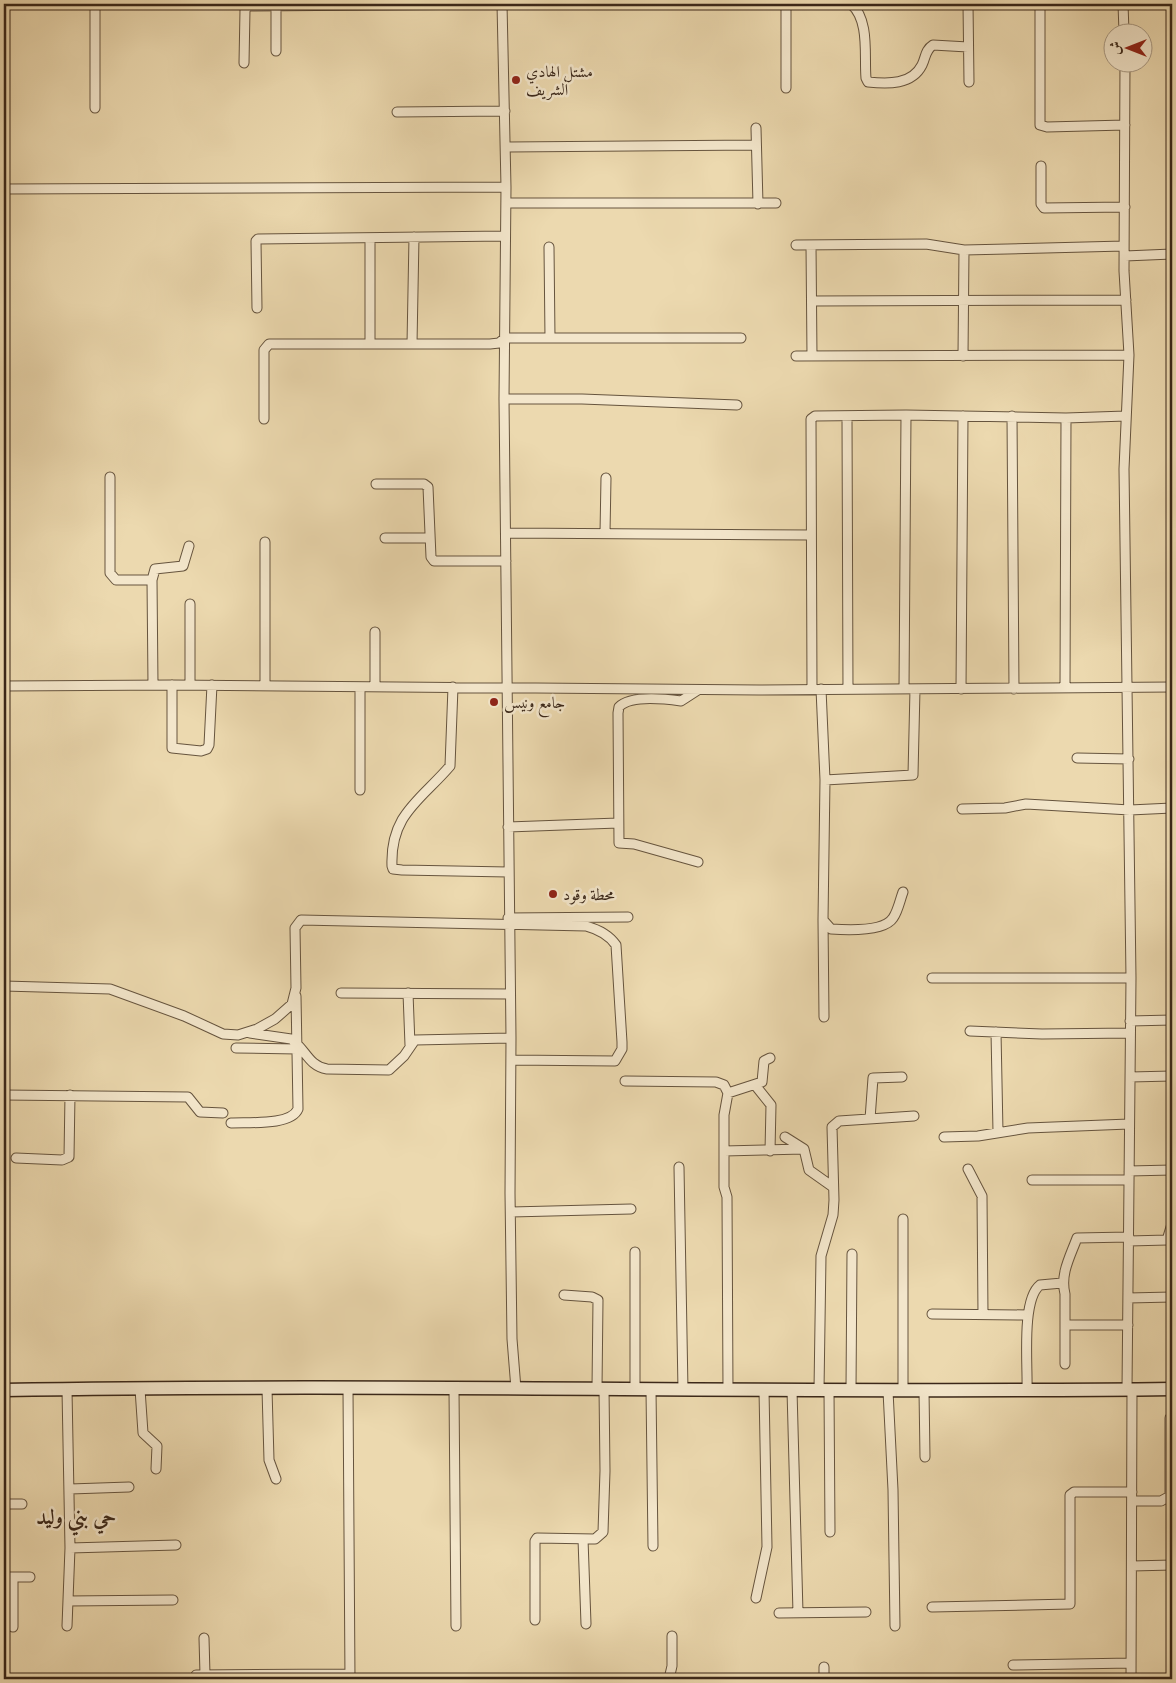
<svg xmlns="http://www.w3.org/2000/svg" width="1176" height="1683" viewBox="0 0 1176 1683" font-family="'IM FELL Double Pica',Amiri,serif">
  <rect width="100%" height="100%" fill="#ecd9af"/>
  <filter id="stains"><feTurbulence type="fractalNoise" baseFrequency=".004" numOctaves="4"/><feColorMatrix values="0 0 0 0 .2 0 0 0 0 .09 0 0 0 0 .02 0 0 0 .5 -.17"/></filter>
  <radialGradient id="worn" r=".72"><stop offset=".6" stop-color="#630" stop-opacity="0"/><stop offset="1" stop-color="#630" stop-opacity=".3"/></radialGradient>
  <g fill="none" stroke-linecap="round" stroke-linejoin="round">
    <g stroke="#66543e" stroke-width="11">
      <path id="street" d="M95,4v104
        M502,4l4,183 -2,212 7,639 -1,155 2,146 4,50
        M786,4v84
        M851,4c19,16 13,52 15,74l2,4c20,2 44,3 54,-17 4,-8 3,-15 11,-20l35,2
        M968,4l1,78
        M1040,4v121l7,2 78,-2
        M1123,4l1,28
        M276,6v45
        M1125,62l-1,209 5,84 -5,114 7,509 -4,411
        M244,63l1,-53 3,-4 254,-2
        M397,112l108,-1
        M756,128l2,76
        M506,147l250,-2
        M1041,166v38l3,4 81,-1
        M4,189l502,-2
        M506,203h270
        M796,245l130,-1 38,6 160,-4
        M811,245l1,111
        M549,247l1,91
        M1125,256l47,-2
        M812,301l314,-1
        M257,308l-1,-67 2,-2 247,-3
        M370,344v-106
        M412,344l2,-107
        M796,356l333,-1
        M963,356l1,-106
        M504,399h78l155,6
        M1012,416l2,273
        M847,418l1,271
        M264,419v-69l5,-6h221l9,-1 6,-5h236
        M110,477v96l6,7h36l1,105
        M376,484h48l4,3 3,70 3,4h72
        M506,533l304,2
        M605,533l1,-55
        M385,538h45
        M265,542v144
        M152,580l3,-11 28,-3 6,-20
        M190,604v81
        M375,632v55
        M172,685v63l29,3 6,-2 2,-4 3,-60
        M4,686l168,-1 587,5 413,-3
        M453,687l-3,79c-29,34 -60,48 -58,100l1,3 9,1 106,2
        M1065,688l1,-270
        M812,689l-1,-270 4,-3 91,-1
        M821,689l4,91 -2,140 8,9c15,1 53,3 62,-11 5,-7 7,-18 10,-26
        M904,689l2,-274 160,3 60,-2
        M961,689l2,-273
        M698,690l-17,11c-15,-2 -51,-6 -62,6l-1,6 1,130 15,1 64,18
        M1077,758l52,1
        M825,780l88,-5 2,-86
        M360,790v-103
        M962,809l43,-1 21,-4 104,6 42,-2
        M508,827l110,-4
        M508,918l120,-1
        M823,920l1,97
        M932,978h199
        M4,986l106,3 74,27 39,18 15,1 19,-6 18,-10 17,-15 4,-16 -1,-60 6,-8 285,6c11,3 23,9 30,19l6,97v7l-7,12 -104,-1
        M341,993l169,1
        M408,993l2,52
        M1130,1021l42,-1
        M970,1031l72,3 88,-1
        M996,1032l2,100
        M250,1033l41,6c15,10 17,27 36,30l62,1 15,-14 11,-16 96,-2
        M236,1048l61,1
        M1130,1077l42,-1
        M625,1081l91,1 8,3 4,8 -4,22v72l3,10 1,193
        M755,1085l16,20 -1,46
        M728,1093l34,-11 2,-21 6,-3
        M4,1095l184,2 12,15 23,1
        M870,1119l3,-41 29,-1
        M231,1123c17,-1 60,3 67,-14l-2,-113
        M785,1137l19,12 5,21 24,17
        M944,1137l34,-1 50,-8 101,-4
        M724,1151l80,-2
        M16,1158l46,2 7,-3 1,-62
        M679,1167l4,223
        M968,1169l14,27 1,118
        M1129,1171l43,-1
        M1032,1180h97
        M511,1212l120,-3
        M903,1219v172
        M1129,1241l38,-1 5,-16
        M635,1252v137
        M564,1295l28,2 6,3 -1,88
        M1128,1298l44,-1
        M932,1314l96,1
        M1065,1325h63
        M1065,1364v-70c-5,-20 5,-37 12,-56l52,-1
        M140,1389l3,44 14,13 -1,23
        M267,1389l2,71 7,19
        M348,1389l2,290
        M454,1389l2,237
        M67,1390l3,158 -3,78
        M651,1390l2,156
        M792,1390l6,223
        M819,1390l2,-134 12,-41 1,-15 -2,-73 7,-6 75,-5
        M829,1390l1,142
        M851,1390l1,-136
        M1027,1390c1,-24 -6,-90 13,-105l22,-2
        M888,1391l5,99 2,136
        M924,1391l1,66
        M70,1489l59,-2
        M1132,1501h29l9,-5v-78
        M4,1504h18
        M583,1539l3,85
        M70,1548l106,-3
        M1132,1566l40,-1
        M4,1577h26
        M13,1577v50
        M756,1598l11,-51 -3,-157
        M68,1601l105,-1
        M932,1607l138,-3v-109l4,-3h58
        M779,1613l87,-1
        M535,1620v-79l2,-3 58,1 8,-7 2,-61 -1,-83
        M204,1638l1,37
        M1013,1665l118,-2
        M824,1667v12
        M196,1675l154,-1
        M669,1679l3,-13v-30
        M1131,1679l1,-290"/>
    </g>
    <g stroke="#3a2719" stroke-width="15">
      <path id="secondary" d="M4,1390c389,-7 779,4 1168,-1"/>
    </g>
    <use href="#street" stroke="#f3e6cb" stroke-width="9"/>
    <use href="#secondary" stroke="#f3e6cb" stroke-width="12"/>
  </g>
  <g fill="#8f2418" stroke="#f3e6cb" stroke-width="2">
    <circle cx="516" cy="80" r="5"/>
    <circle cx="494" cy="702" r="5"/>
    <circle cx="553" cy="894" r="5"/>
  </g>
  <g text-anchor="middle" stroke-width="5" stroke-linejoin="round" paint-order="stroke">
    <g font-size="16" fill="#3a2719" stroke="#f3e6cb" text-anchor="start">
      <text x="526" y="77">مشتل الهادي<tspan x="526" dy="18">الشريف</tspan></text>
      <text x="504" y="708">جامع ونيس</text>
      <text x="563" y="900">محطة وقود</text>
    </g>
    <g font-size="21" font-weight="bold" fill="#3a2719" stroke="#f3e6cb">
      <text x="76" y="1524">حي بني وليد</text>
    </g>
  </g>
  <rect width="1176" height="1683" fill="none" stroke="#ecd9af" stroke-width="20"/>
  <rect x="5" y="5" width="1166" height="1673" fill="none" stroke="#3a2719" stroke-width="2.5"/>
  <rect x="10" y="10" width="1156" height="1663" fill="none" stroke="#3a2719"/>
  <g transform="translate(1128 48) rotate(270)"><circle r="24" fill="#f3e6cb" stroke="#a99a84"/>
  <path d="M0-4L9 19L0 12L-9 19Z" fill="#8f2418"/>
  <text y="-8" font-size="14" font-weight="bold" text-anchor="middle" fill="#3a2719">ش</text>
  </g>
  <rect width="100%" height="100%" filter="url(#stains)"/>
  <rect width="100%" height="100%" fill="url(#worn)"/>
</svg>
